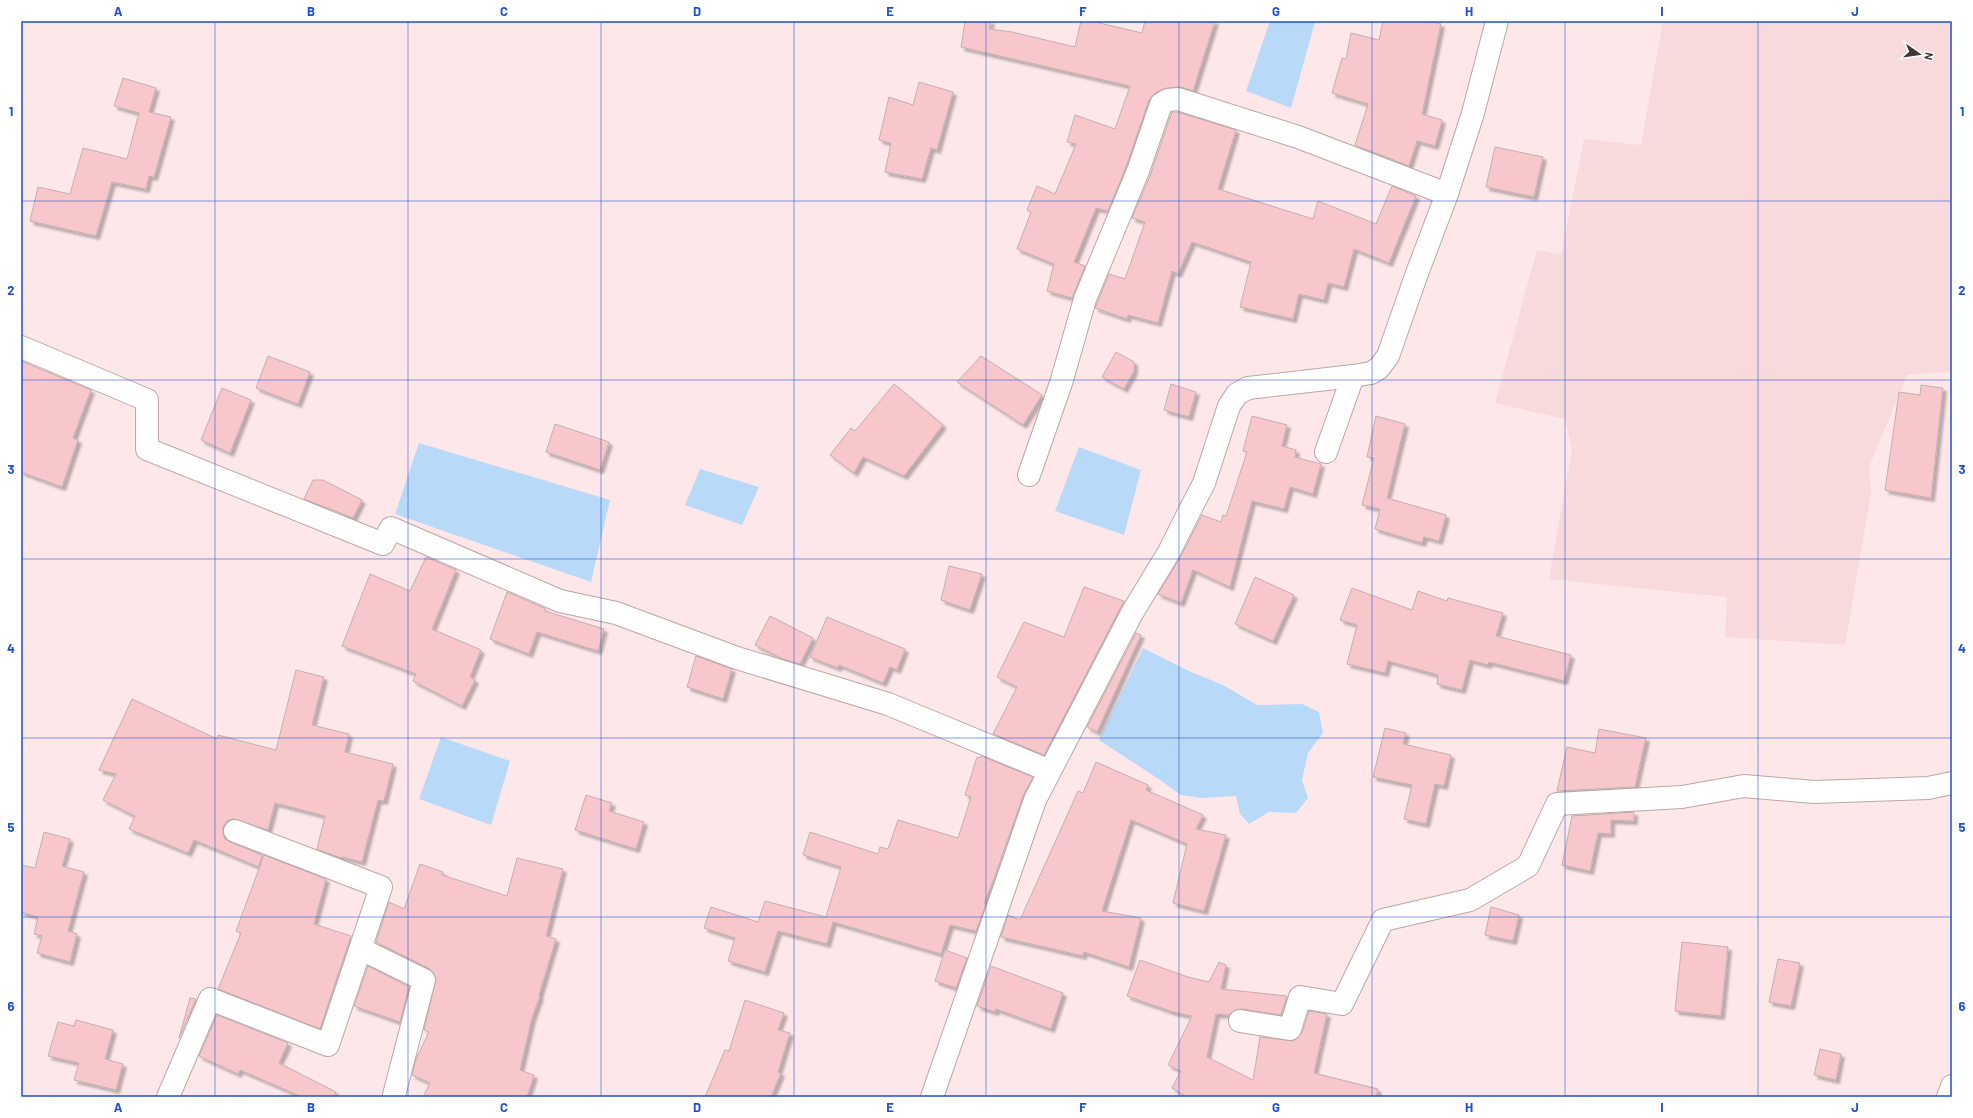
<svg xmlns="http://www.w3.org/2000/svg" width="1973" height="1118" viewBox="0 0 1973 1118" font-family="Barlow,sans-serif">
  <defs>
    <filter id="shadow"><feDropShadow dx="3.5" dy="3.5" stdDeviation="1" flood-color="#0004"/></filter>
  </defs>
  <rect width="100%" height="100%" fill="#fee7e9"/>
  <path fill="#f8d9dc" d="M1663,21h289v350l-45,4 -38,92 2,26 -26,152 -120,-8 2,-40 -178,-18 23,-130 -7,-30 -70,-16 42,-153 24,5 23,-116 57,6z"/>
  <path fill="#b9d9f9" d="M1270,21l45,1 -24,86 -45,-17z
    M419,443l191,57 -19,82 -196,-68z
    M1079,447l62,23 -17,65 -69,-24z
    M700,469l59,18 -17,38 -57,-20z
    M1143,648l46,23 34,14 34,20 45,-1 17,8 4,21 -15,20 -6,27 6,18 -12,15 -27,-1 -20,12 -9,-10 -4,-18 -34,2 -21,-3 -21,-15 -61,-40z
    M441,737l69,24 -19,64 -72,-26z"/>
  <path fill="#f8c7cc" stroke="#c4aeb0" filter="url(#shadow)" d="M965,21h26l-2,8 23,3 63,15 6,-26h10l51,12 3,-12h70l-22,70 -12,-4 -14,1 -12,5 -6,7 -23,67 -18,44 -12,-3 -22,54 11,4 -13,32 -25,-7 7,-27 -37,-15 14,-37 -4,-2 10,-24 18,8 21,-50 -9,-2 8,-27 40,14 15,-43 -169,-39z
    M1383,21h42l16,3 -19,90 20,6 -7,26 -18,-5 -8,25 -54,-21 13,-41 -36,-11 10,-35 4,1 5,-26 28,7z
    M123,78l33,10 -7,24 22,5 -17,60 -5,-1 -3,13 -34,-7 -16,54 -66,-15 8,-34 32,7 13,-46 44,11 12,-46 -25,-7z
    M919,82l34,10 -16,58 -6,-2 -9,31 -37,-7 6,-29 -12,-3 10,-43 24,8z
    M1172,112h5l59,18 -18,59 95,30 5,-18 58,23 16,-38 24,10 -27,67 -35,-14 -10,38 -16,-4 -4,17 -25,-6 -6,25 -53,-12 11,-45 -59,-20 -14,32 -6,-3 -14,52 -30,-8 -1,4 -32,-11 14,-34 16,5 20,-57 -13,-4 18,-42z
    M1495,147l48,10 -9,40 -48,-10z
    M1116,352l18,10v9l-10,18 -22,-12z
    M268,356l42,16 -12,32 -42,-16z
    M981,356l61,39 -19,30 -66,-43z
    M21,361l70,29 -18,48 5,2 -16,47 -41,-15z
    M894,384l49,41 -39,51 -41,-19 -9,16 -24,-18 21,-27 4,3z
    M1171,384l25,8 -7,25 -25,-7z
    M1921,385l22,3 -12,110 -46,-8 14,-98 21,3z
    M222,388l29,12 -21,53 -29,-13z
    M1252,416l35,9 -5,21 14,4 -1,7 26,7 -8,30 -23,-7 -6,22 -32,-8 -22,86 -37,-17 -12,33 -23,-9 22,-36 22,-43 19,7 2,-7 3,1 21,-64 -4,-1z
    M1376,416l29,8 -18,74 59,17 -7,26 -15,-4 -2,6 -47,-14 5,-20 -18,-4 12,-47 -7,-1z
    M555,424l54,18 -9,28 -54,-18z
    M313,480h10l39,20 -9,18 -49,-19z
    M426,557l30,13 -24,59 49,21 -11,27 5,3 -13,26 -49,-25 3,-7 -74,-28 28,-72 40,17z
    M949,566l33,8 -12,36 -29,-10z
    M1255,577l39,18 -21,46 -38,-17z
    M1084,587l40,14 -80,154 -51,-21 24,-47 -20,-10 27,-55 40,15z
    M1352,588l60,22 6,-19 29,10 1,-3 55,15 -7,23 75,19 -7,26 -75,-19 -1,3 -18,-5 -8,30 -25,-6 1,-9 -50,-14 -3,12 -38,-9 10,-39 -17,-5z
    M507,592l39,17 -1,2 59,18 -6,22 -61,-19 -8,22 -39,-15z
    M770,616l43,22 -13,26 -17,-5 -28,-14z
    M827,617l78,32 -8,21 -7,-3 -7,16 -44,-18 -1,3 -28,-11z
    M1136,633l5,2 -44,97 -10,-5z
    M696,656l36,13 -9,30 -36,-12z
    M296,670l28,7 -12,48 37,9 -4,18 48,12 -9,37 -6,-1 -16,62 -20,-5 -1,1 -24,-9 8,-33 -50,-13 -7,27 -35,-11 -6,2 -4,6v6l2,6 5,3 32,13 -3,12 -65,-27 -6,13 -59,-24 6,-13 -32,-16 13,-26 -17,-4 33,-71 85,40 1,-4 58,15z
    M1385,728l21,5 -3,11 48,11 -7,31 -9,-2 -9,40 -22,-5 8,-34 -39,-8z
    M1599,729l47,9 -11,49 -78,4 10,-44 28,6z
    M981,756l52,21 -10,19 -28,80 -11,28h2l-10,27 -26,-6 -9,29 -108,-32 -6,22 -49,-13 -13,41 -37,-11 7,-23 -31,-10 7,-21 47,15 7,-21 61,16 15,-50 -38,-12 7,-23 68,22 2,-7 8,2 10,-29 60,18 13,-41 -6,-2 12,-38 3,1z
    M1096,762l52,23 -2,5 57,25 -7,14 30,6 -22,76 -31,-8 14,-59 -56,-24 -29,91 39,7 -12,49 -45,-15 -1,4 -82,-19 7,-22 12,5 58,-129 5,2z
    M586,795l26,8 -3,8 35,11 -8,27 -61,-19z
    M1634,812v9l-23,-1v14l-13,-1 -8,38 -28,-6 10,-49z
    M44,832l26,7 -8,27 22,6 -16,59 9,3 -7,28 -33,-9 5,-17 -8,-2 4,-17 -17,-5v-47l14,3z
    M264,855l62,24 -12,45 37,12 -31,93 -102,-40 23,-56 -5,-2z
    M517,858l46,11 -17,67 10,3 -17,56 1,1 -8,22 -12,52 14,5 -7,22h-104l7,-14 -18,-8 4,-16 13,-27 -5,-2 12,-52 -6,-9 -54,-27 13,-40 15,7 16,-45 23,8 -1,3 65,21z
    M1491,907l28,8 -6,26 -28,-6z
    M1682,942l46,5 -7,69 -46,-5z
    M945,950l22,8 -11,30 -21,-7z
    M1778,959l22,4 -9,43 -22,-4z
    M1140,960l48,17 21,5 10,-20 7,3 -5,24 66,7 -6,19 -39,-6 -7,1 -6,5 -13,-1 -9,43 46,23 7,-43 34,4 8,-8 7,-22 18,3 -13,59 64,16 -2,8h-189l-15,-9 9,-17 -13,-6 24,-49 -19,-4 -46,-16z
    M368,966l41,21 -9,35 -46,-16z
    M991,966l72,27 -12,36 -55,-20 -1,3 -18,-6z
    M190,998l6,1 -17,39z
    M745,1000l39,13 -6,17 12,3 -12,39 3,1 -10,24h-66l20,-47 4,1z
    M217,1015l71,28 -9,20 57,29 -2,5h-32l-62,-27 -2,4 -39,-18z
    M76,1020l37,10 -8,29 18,5 -7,26 -42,-10 5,-17 -31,-7 10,-34 16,4z
    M1820,1049l21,5 -5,26 -22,-5z"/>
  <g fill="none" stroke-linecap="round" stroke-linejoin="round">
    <g stroke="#bca6a8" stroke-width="24">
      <path id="street" d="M21,347l126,53v49l236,95 8,-16 169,73 56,12 121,45 151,46 162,67
        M1326,452l27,-76 18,-3 8,-5 9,-12 28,-80 31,-82 26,-81 24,-92
        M1029,475l32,-92 24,-84 53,-128 23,-67 7,-4 10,-1 120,38 149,57
        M361,949l63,31 -30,115
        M1240,1021l50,8 10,-32 42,7 41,-84 87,-20 58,-34 29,-62 125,-7 62,-11 70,6 114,-4 24,-5
        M168,1097l42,-98 118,46 53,-158 -146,-56
        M932,1097l103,-297 97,-187 37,-61 20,-40 15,-29 25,-77 8,-12 11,-6 105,-12
        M1948,1097l4,-11"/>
    </g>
    <use href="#street" stroke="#fff" stroke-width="22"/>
  </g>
  <path fill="none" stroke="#1d4ed8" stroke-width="1" stroke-opacity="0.55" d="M215,21v1076M408,21v1076M601,21v1076M794,21v1076M986,21v1076M1179,21v1076M1372,21v1076M1565,21v1076M1758,21v1076M21,201h1931M21,380h1931M21,559h1931M21,738h1931M21,917h1931"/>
  <rect width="1973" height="1118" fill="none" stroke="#ffffff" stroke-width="44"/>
  <g transform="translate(1919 54) rotate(103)" stroke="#ffffff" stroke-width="3" paint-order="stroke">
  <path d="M0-3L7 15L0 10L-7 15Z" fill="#403838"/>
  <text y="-6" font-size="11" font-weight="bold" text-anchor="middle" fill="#403838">N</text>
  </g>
  <rect x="22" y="22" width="1929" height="1074" fill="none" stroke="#1d4ed8" stroke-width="1.5"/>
  <g font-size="13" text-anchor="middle" font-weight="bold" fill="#1d4ed8">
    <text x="118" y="16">A</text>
    <text x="311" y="16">B</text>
    <text x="504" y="16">C</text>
    <text x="697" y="16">D</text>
    <text x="890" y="16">E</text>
    <text x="1083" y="16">F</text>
    <text x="1276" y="16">G</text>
    <text x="1469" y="16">H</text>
    <text x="1662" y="16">I</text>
    <text x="1855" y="16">J</text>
    <text x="11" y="116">1</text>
    <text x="1962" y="116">1</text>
    <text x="11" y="295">2</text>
    <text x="1962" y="295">2</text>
    <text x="11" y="474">3</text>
    <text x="1962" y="474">3</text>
    <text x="11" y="653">4</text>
    <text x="1962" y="653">4</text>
    <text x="11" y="832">5</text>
    <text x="1962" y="832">5</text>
    <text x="11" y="1011">6</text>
    <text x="1962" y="1011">6</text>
    <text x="118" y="1112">A</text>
    <text x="311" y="1112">B</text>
    <text x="504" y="1112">C</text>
    <text x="697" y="1112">D</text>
    <text x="890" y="1112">E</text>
    <text x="1083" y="1112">F</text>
    <text x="1276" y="1112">G</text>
    <text x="1469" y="1112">H</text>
    <text x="1662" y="1112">I</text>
    <text x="1855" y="1112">J</text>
  </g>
</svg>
